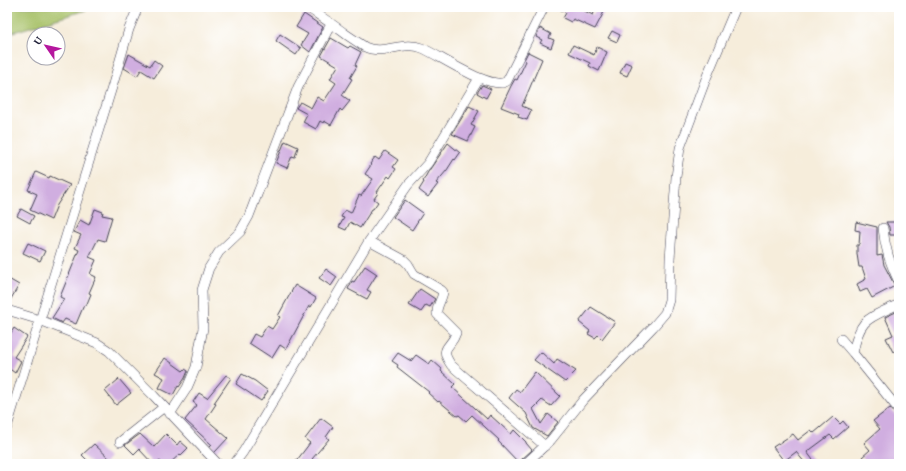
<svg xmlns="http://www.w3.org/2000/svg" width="906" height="471" viewBox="0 0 906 471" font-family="'Gentium Book Plus',serif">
  <rect width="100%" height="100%" fill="#fff"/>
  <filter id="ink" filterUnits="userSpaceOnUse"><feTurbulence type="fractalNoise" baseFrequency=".025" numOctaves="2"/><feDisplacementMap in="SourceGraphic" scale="8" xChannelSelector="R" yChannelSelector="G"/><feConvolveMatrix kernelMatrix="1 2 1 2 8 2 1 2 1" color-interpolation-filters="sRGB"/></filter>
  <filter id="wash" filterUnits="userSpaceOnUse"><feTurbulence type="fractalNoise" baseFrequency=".012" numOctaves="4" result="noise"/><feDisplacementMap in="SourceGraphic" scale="16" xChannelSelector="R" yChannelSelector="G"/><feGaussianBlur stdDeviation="0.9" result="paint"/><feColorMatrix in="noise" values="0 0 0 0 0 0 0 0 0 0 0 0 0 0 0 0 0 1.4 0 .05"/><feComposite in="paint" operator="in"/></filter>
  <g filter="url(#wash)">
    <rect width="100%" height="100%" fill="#f6eddb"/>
    <path fill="#a7c167" stroke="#647251" d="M7,7h89l-89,27z"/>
    <g id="blocks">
      <path fill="#d0aee0" d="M556,7h20l17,8 3,-7 8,4 -9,17 -22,-10 -2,3 -8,-4 3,-5z
        M304,14l19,13 -13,25 -9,-7 7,-11 -12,-7z
        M540,28l11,6 -2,4 5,2 -3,8 -11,-5 2,-3 -6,-3z
        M612,31l8,4 -3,7 -9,-4z
        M280,34l21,14 -5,7 -20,-14z
        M331,38l17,10 2,-2 11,6 -6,13 2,1 -7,12 2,1 -10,16 8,6 -8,10 -2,-2 -9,16 -7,-4 -1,2 -3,-2 -4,8 -13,-7 4,-8 -11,-6 4,-6 11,6 6,-11 7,4 12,-18 -6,-4 8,-13 -17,-10z
        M573,45l21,10 3,-8 10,5 -8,19 -10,-5 1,-3 -21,-10z
        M528,52l14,7 -20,47 9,4 -4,10 -9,-3 1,-3 -18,-7 10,-21 4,-7 2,1 9,-19 -2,-1z
        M129,54l21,12 4,-6 8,6 -8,12 -13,-8 -4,6 -13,-8z
        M625,62l7,3 -5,11 -7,-3z
        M482,85l9,4 -5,9 -9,-5z
        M469,106l10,5 -8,14 4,2 -7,14 -16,-7z
        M285,141l13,6 -3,10 -3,-1 -5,12 -11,-5z
        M448,143l12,10 -5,7 -1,-1 -7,11 -11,13 2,1 -10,13 -9,-7 5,-8 -1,-1 5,-9z
        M385,151l13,9 -5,7 3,2 -6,9 -2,-2 -11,16 1,1 -4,6 4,3 -5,7h-1l-12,19 -10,-6 -4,8 -7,-3 5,-9 -3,-1 4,-7 6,3 8,-18 2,1 12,-17 -8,-5 6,-9 -1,-1 5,-7 4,3z
        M36,172l13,6 1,-2 20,9 -13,20 -6,15 -21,-10 7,-16 -9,-4z
        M405,200l18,13 -11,17 -19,-13z
        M21,209l13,7 -4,7 -13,-7z
        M95,209l8,3 -1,3 10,2 -7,24 -7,-2 -9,18 7,3 -6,14 6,3 -7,16 2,1 -5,12 -2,-1 -8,19 -11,-5 -3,4 -10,-5 12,-19 -4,-2 19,-47 -4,-2 6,-13 -7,-3 6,-12 9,5z
        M856,222l21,5v29l5,-1 2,10 11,21 -23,12 -5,-9 -7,3 -3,-8 9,-5 -4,-12h-3l-2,-13v-9h2l1,-14 -5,-1z
        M886,222h13v13h-9l-1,-8z
        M28,243l17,8 -5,10 -17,-8z
        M365,266l12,8 -10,16 4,2 -4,7 -19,-10 4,-8 2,1z
        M326,269l11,8 -6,9 -12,-8z
        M7,278l12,7 -11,19h-1z
        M295,285l21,13 -5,9 -2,-1 -23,43 -6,-4 -8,13 -23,-15 5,-9 6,3 7,-11 5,3 8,-12 -2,-1z
        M420,289l15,10 -5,8 -4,-2 -5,7 -12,-7z
        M591,307l24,15 -13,17 -4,-4 -3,3 -7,-4 2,-3 -11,-9z
        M896,312l3,8v30l-6,2 -7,-14 7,-3 -8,-18z
        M14,328l13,9 -13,20 7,4 -6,12 -8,-6v-28z
        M541,352l13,12 3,-5 19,12 -11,11 -31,-22z
        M398,353l13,8 5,-6 13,9 3,-4 10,9 -1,2 14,13 -3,3 35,32 3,-4 21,19 3,-4 12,12v1l6,7 -11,10 -2,3 -21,-22 1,-1 -27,-25 -6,6 -7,-6 -2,1 -18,-15 -1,1 -10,-9 1,-1 -32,-25 1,-2 -6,-4z
        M165,358l18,13 2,-2 3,2 -3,7 -6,9 -1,-1 -5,9 -14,-7 5,-10 -9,-5z
        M535,372l25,24 -9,10 -9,-6 -9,9 8,15 7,-10 10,8 -11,14 -14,-8 -7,-15 -17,-15 7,-9 4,3z
        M242,374l13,7 13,10 -7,10 -25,-17z
        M226,375l5,3 -17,25 2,1 -10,15 22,19 -13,14 -5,-5 2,-2 -27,-25 12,-15 -4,-3 6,-9 8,5z
        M119,379l12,14 -15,12 -11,-14z
        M890,408l8,9 -2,2 3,3v38l-6,4h-11l-3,-4 -5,4h-7l-5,-7 8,-7 -6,-7 16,-14 -7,-8z
        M833,417l7,7 3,-3 5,6 -14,12 -4,-4 -23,17 9,12h-10l-10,-12 -12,9 -11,-14 20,-13 5,6 13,-10 3,3z
        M321,418l12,9 -7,10 3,2 -17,20 6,5h-24l16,-21 -5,-4z
        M140,434l14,13 12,-13 11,11 3,-4 8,7 -7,7 -1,-1 -11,10h-6l-3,-3 -4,3h-3l-14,-15 -5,5 -9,-9z
        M94,444l15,14 -5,6h-13l-9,-9z"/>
    </g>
  </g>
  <g filter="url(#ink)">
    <use href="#blocks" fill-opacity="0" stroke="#424053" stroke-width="1"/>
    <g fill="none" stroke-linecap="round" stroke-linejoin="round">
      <g stroke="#424053" stroke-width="10">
        <path id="street" d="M307,7c13,9 27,18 40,28 6,4 12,8 18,12 19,9 38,-7 57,1 17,7 70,44 85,33l37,-74
          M883,228c2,21 7,35 16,54
          M369,241l35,19 4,4 6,10 27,16 2,2c-1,8 -7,14 -6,22l19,19c-5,16 -18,13 -5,32l94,81
          M899,304c-31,15 -39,13 -46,49l46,57
          M7,310l33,10 57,23 12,8 45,45 64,68
          M841,339l12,14
          M170,414l17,-26 9,-21 7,-39 -1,-38 7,-22 10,-16 21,-20 9,-16 49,-129 33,-63
          M7,427l106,-343 16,-55 9,-22
          M120,442l44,-35
          M234,464l9,-12 126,-211 39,-56 20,-22 51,-85
          M525,464l26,-24 32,-40 70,-73 12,-14 4,-13 1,-41 6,-82 4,-29 27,-72 29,-69"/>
      </g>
      <use href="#street" stroke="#fff" stroke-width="9"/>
    </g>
  </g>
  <rect width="906" height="471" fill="none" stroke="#fff" stroke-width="24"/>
  <g transform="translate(46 46) rotate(304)"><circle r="19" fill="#ffffff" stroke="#a7a7b1"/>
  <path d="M0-3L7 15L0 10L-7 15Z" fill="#b5179e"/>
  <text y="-6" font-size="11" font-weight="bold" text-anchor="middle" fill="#22223b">U</text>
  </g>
</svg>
